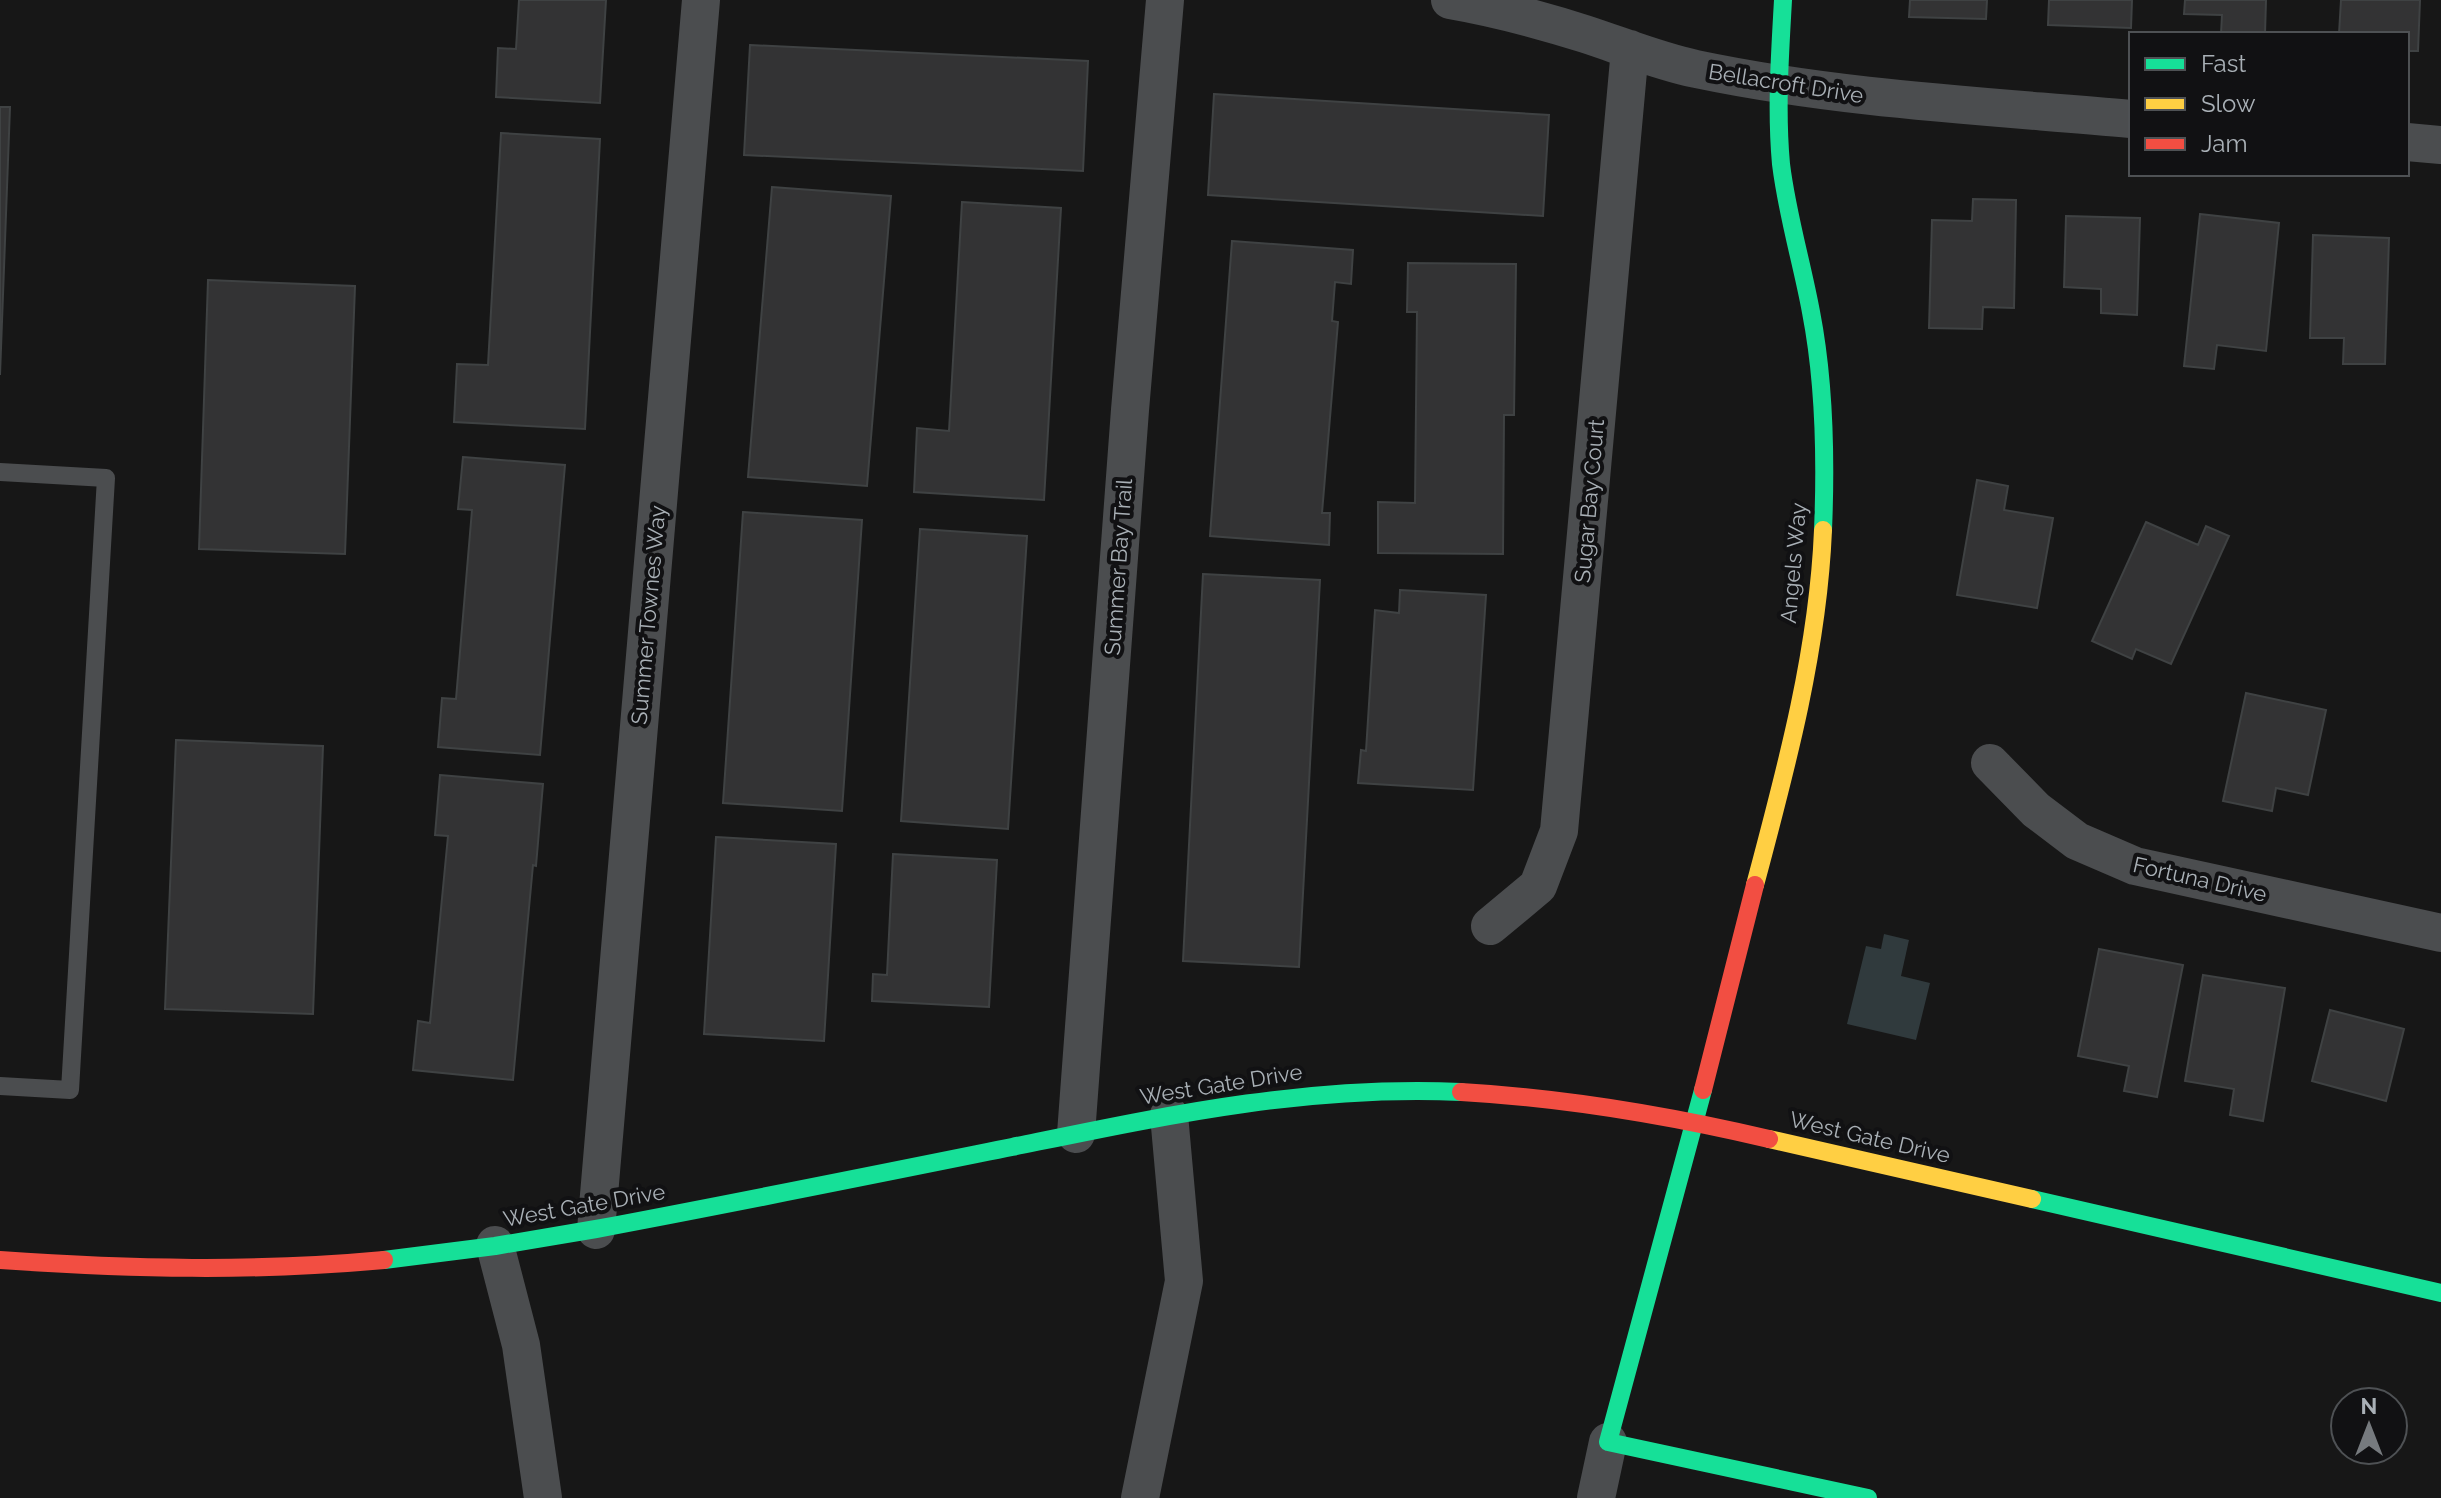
<svg xmlns="http://www.w3.org/2000/svg" width="2441" height="1498" viewBox="0 0 2441 1498" font-family="Raleway,sans-serif">
  <rect width="100%" height="100%" fill="#171717"/>
  <path fill="#303a3d" d="M1884,934l25,6 -8,36 29,7 -14,57 -69,-16 19,-78 15,3z"/>
  <path fill="#333334" stroke="#3f4243" stroke-width="2" d="M519,0h87l-6,103 -104,-6 2,-49 18,1z
    M1910,0h77l-1,19 -77,-2z
    M2049,0h83l-1,28 -83,-3z
    M2185,0h81l-1,34h-44l1,-19 -38,-1z
    M2341,0h79l-2,51h-11v-17h-68z
    M750,45l338,16 -5,110 -339,-16z
    M1214,94l335,21 -6,101 -335,-21z
    M0,107h10l-10,268z
    M501,133l99,6 -15,290 -131,-7 3,-58 31,1z
    M772,187l119,9 -24,290 -119,-9z
    M1973,199l43,1 -2,108 -31,-1 -1,22 -53,-1 3,-108 40,1z
    M962,202l99,6 -17,292 -130,-8 3,-64 32,3z
    M2200,214l79,9 -13,128 -49,-6 -3,24 -30,-3z
    M2066,216l74,2 -3,97 -36,-2v-24l-37,-2z
    M2313,235l76,3 -4,126h-42l1,-26h-34z
    M1232,241l121,9 -2,34 -16,-2 -3,39 6,1 -16,191h8l-1,32 -119,-9z
    M1408,263l108,1 -2,151h-10l-1,139 -125,-1v-51l37,1 2,-191h-10z
    M208,280l147,6 -10,268 -146,-5z
    M463,457l102,8 -25,290 -102,-8 4,-49 14,1 16,-189 -14,-1z
    M1977,480l31,6 -4,24 49,8 -16,90 -80,-13z
    M743,512l119,8 -20,291 -119,-8z
    M2146,522l52,23 8,-19 23,10 -58,128 -35,-15 -4,10 -40,-18z
    M920,529l107,7 -19,293 -107,-8z
    M1203,574l117,6 -21,387 -116,-6z
    M1400,590l86,5 -13,195 -115,-7 3,-33 5,1 9,-141 24,3z
    M2246,693l80,17 -18,85 -32,-7 -4,23 -49,-10z
    M176,740l147,6 -10,268 -148,-5z
    M440,775l103,9 -7,82 -3,-1 -20,215 -100,-10 5,-49 12,2 18,-187 -13,-1z
    M716,837l120,7 -12,197 -120,-7z
    M893,854l104,6 -8,147 -117,-6 1,-27 14,1z
    M2099,949l84,16 -26,132 -33,-6 5,-25 -51,-10z
    M2203,975l82,13 -22,133 -33,-6 4,-26 -49,-8z
    M2330,1010l74,19 -18,72 -74,-20z"/>
  <g fill="none" stroke-linecap="round" stroke-linejoin="round">
    <path stroke="#4b4d4f" stroke-width="18" d="M0,472l106,6 -36,612 -70,-4"/>
    <path stroke="#4b4d4f" stroke-width="38" d="M1450,0c46,8 91,20 135,34 37,12 73,27 111,35 143,30 289,37 435,50
      M2407,142l34,3
      M1990,763l46,47 41,31 58,25 306,67
      M1490,926l48,-40 21,-55 71,-782
      M1076,1134l54,-724 35,-410
      M596,1230l105,-1230
      M495,1245l26,100 22,153
      M1140,1498l44,-217 -15,-166
      M1596,1498l12,-56"/>
    <path stroke="#16e098" stroke-width="18" d="M1783,0c-3,54 -7,109 -2,164 6,50 21,99 30,148 14,72 15,146 12,218
      M1703,1090l-95,352 260,56
      M2032,1199l409,94
      M384,1260l111,-14 101,-17c139,-26 277,-54 416,-82 152,-31 292,-62 449,-55"/>
    <path stroke="#ffcf43" stroke-width="18" d="M1755,885c31,-116 63,-234 68,-355
      M1769,1139l263,60"/>
    <path stroke="#f24e42" stroke-width="18" d="M1703,1090l52,-205
      M1461,1092c104,6 206,23 308,47
      M0,1260c129,9 256,12 384,0"/>
  </g>
  <g text-anchor="middle" stroke-width="8" stroke-linejoin="round" paint-order="stroke">
    <g font-size="22" fill="#a9b0b6" stroke="#111113">
      <text transform="translate(1786 83) rotate(9)" y="8">Bellacroft Drive</text>
      <text transform="translate(1589 501) rotate(-85)" y="8">Sugar Bay Court</text>
      <text transform="translate(1793 563) rotate(-85)" y="8">Angels Way</text>
      <text transform="translate(1118 567) rotate(-86)" y="8">Summer Bay Trail</text>
      <text transform="translate(648 615) rotate(-85)" y="8">Summer Townes Way</text>
      <text transform="translate(2200 879) rotate(13)" y="8">Fortuna Drive</text>
      <text transform="translate(1221 1084) rotate(-9)" y="8">West Gate Drive</text>
      <text transform="translate(1870 1137) rotate(13)" y="8">West Gate Drive</text>
      <text transform="translate(584 1205) rotate(-10)" y="8">West Gate Drive</text>
    </g>
  </g>
  <rect x="2129" y="32" width="280" height="144" fill="#111113" stroke="#4e5154" stroke-width="2"/>
  <rect x="2145" y="58" width="40" height="12" fill="#16e098" stroke="#4e5154" stroke-width="2"/>
  <text x="2201" y="72" font-size="24" fill="#a9b0b6">Fast</text>
  <rect x="2145" y="98" width="40" height="12" fill="#ffcf43" stroke="#4e5154" stroke-width="2"/>
  <text x="2201" y="112" font-size="24" fill="#a9b0b6">Slow</text>
  <rect x="2145" y="138" width="40" height="12" fill="#f24e42" stroke="#4e5154" stroke-width="2"/>
  <text x="2201" y="152" font-size="24" fill="#a9b0b6">Jam</text>
  <g transform="translate(2369 1426)"><circle r="38" fill="#111113" stroke="#4e5154" stroke-width="2"/>
  <path d="M0-6L14 30L0 20L-14 30Z" fill="#767a7e"/>
  <text y="-12" font-size="22" font-weight="bold" text-anchor="middle" fill="#a9b0b6">N</text>
  </g>
</svg>
